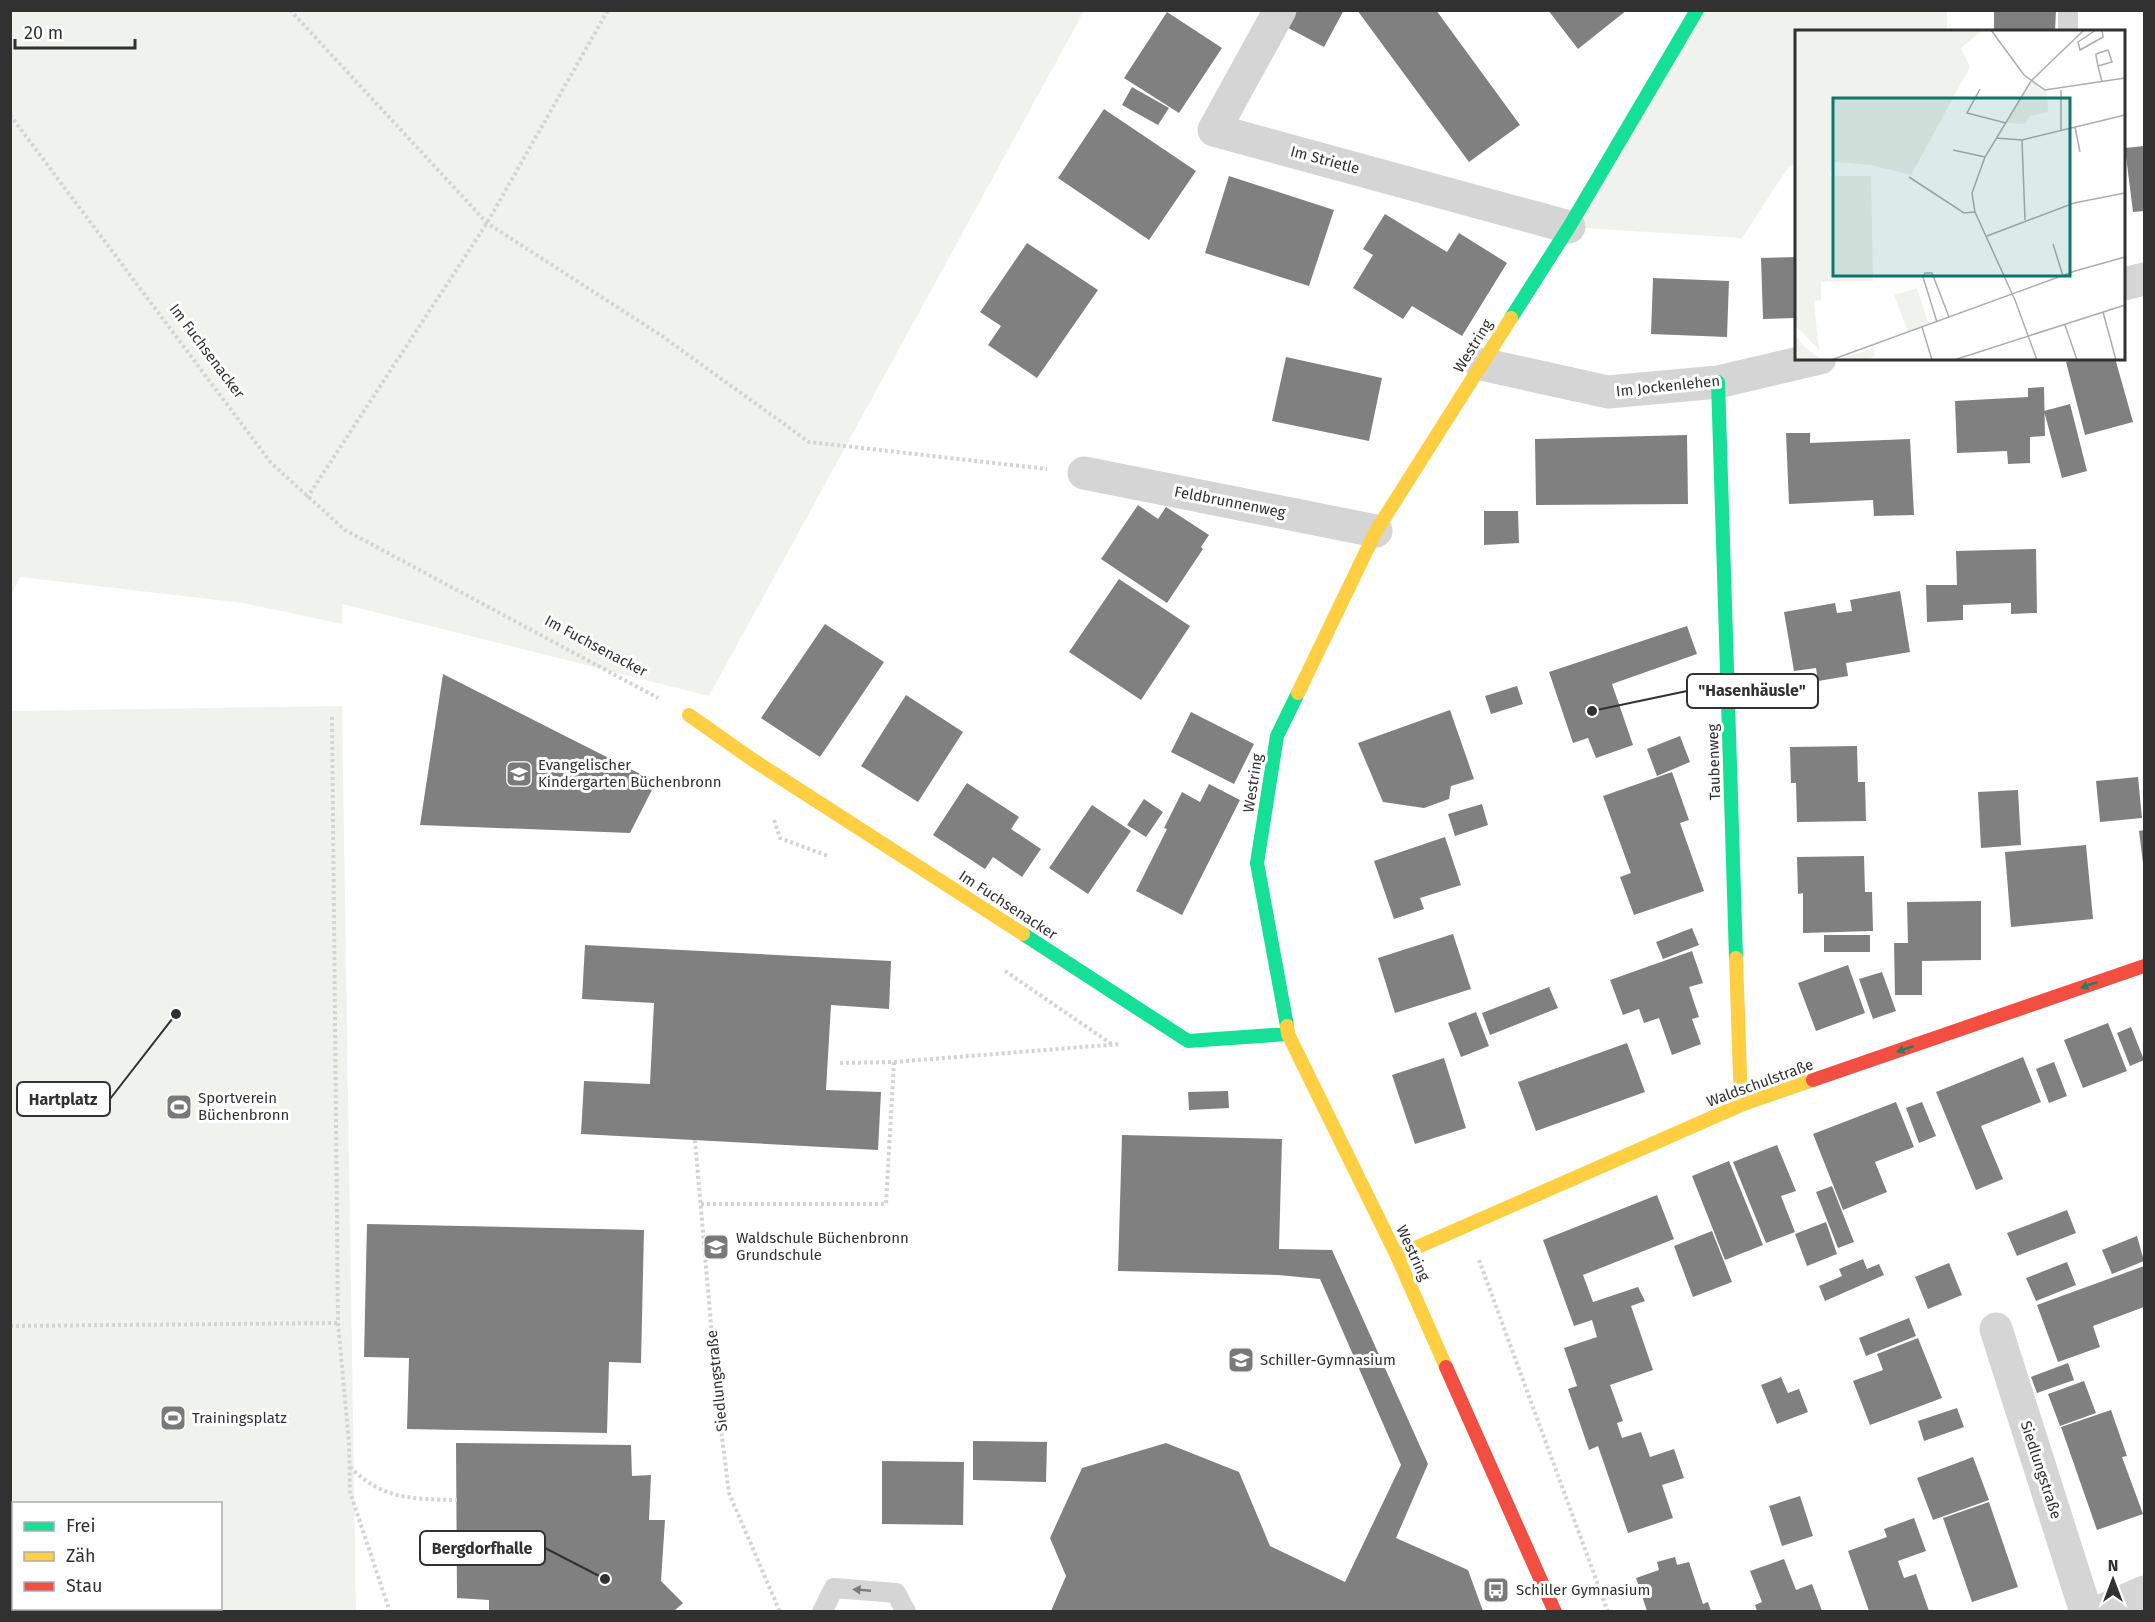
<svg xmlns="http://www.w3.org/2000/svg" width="2155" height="1622" viewBox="0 0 2155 1622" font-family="'Fira Sans',sans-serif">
  <rect width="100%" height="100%" fill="#fff"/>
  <path fill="#f0f3ed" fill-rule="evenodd" d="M11,10h1073v1l-375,685 -367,-92v20l-99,-21 -223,-26 -9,19z
    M1697,11h250v20l-151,1v132l-7,2 -47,72 -173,-11z
    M342,706l14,905h-345v-900zM14,1504h206v104h-206z"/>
  <path fill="#808080" d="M1289,10h55l-20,37 -43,-23z
    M1357,10h79l84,115 -51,37z
    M1548,10h79l-49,39z
    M1994,10h62l-1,22h-61z
    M1167,12l55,36 -43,65 -55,-35z
    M1132,87l37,21 -11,17 -36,-20z
    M1104,109l92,62 -47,69 -91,-62z
    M2144,146v65l-11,1 -8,-64z
    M1229,176l105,34 -25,76 -104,-33z
    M1385,214l62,38 12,-19 48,30 -45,73 -50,-30 -9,13 -50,-31 20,-33 -10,-6z
    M1027,243l71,47 -61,88 -49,-33 13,-19 -21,-14z
    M1796,257v61l-33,1 -2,-61z
    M1653,278l76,3 -2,56 -76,-3z
    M1286,357l96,21 -13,63 -97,-20z
    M2078,358h37l18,64 -48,13 -19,-73z
    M2044,387l1,49 -15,1v26l-22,1 -1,-13 -50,2 -2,-52 73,-4v-9z
    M2070,404l17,67 -25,7 -18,-67z
    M1786,433h24v10l100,-4 4,76 -40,1 -1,-16 -84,4z
    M1687,435l1,69 -152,1 -1,-66z
    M1138,505l20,14 8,-12 43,28 -8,12 2,2 -36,54 -66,-44z
    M1484,511h34l1,32 -35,2z
    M2036,549l1,64 -26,1v-11l-48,2v15l-36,2 -1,-37h31l-1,-34z
    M1119,579l71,47 -49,74 -72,-48z
    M1900,591l10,61 -64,11 2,13 -30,5 -2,-13 -22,3 -10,-59 51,-9 2,10 15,-2 -2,-11z
    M825,624l59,38 -64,95 -59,-39z
    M1687,626l10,28 -85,30 21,61 -37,13 -8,-20 -15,5 -24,-71z
    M443,674l213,108 -26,51 -210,-8z
    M1517,686l6,18 -32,10 -6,-18z
    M906,695l57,37 -45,70 -57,-36z
    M1450,710l24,69 -23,7 -2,13 -25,9 -41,-6 -25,-59z
    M1191,712l63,32 -20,40 -63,-32z
    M1680,736l10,26 -33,14 -10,-27z
    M1857,746l1,36h7l1,39 -69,1 -1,-39h-5l-1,-36z
    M1672,772l17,48 -9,3 24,68 -70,24 -14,-38 11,-4 -28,-77z
    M2138,777l4,41 -42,4 -4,-41z
    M967,783l52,34 -8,12 30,20 -19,28 -29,-20 -8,12 -52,-34z
    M1209,784l31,16 -58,115 -46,-24 31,-62 -3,-1 18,-36 18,10z
    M2018,790l3,55 -40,3 -3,-56z
    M1144,799l19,13 -17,25 -19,-12z
    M1482,804l6,21 -33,11 -7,-22z
    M1092,805l39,26 -43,63 -39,-26z
    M2144,830v33h-1l-4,-32z
    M1445,837l16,48 -41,13 4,11 -30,10 -20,-58z
    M2086,845l7,74 -82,8 -6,-75z
    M1864,856l1,36h7l1,39 -70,2v-40l-5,1 -1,-37z
    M1981,901v59l-59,1v34h-27l-1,-52h14l-1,-41z
    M1692,928l7,17 -36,14 -7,-17z
    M1453,934l18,55 -76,24 -17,-55z
    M1824,935h46v17h-46z
    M585,945l306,16 -2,48 -58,-4 -5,85 55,2 -3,58 -297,-16 3,-53 66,3 4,-81 -72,-4z
    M1692,951l11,32 -14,4 10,30 -7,2 9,25 -29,11 -13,-37 -15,5 -5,-14 -16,6 -13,-35z
    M1848,965l17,48 -49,18 -18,-48z
    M1882,972l14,39 -23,8 -14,-40z
    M1549,987l9,21 -68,27 -8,-22z
    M1476,1012l13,34 -28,11 -13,-34z
    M2108,1023l19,48 -44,17 -19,-48z
    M2131,1027l13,33 -14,6 -13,-33z
    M1627,1043l18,49 -109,39 -18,-49z
    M2023,1057l18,45 -60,24 22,53 -27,11 -40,-98z
    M1444,1058l22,70 -51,16 -23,-69z
    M2054,1062l13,34 -18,7 -13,-34z
    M1228,1091l1,17 -40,2 -1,-18z
    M1896,1102l18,45 -39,15 12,30 -44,18 -30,-76z
    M1922,1102l14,34 -17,7 -13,-35z
    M1122,1135l160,4 -3,110 53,1 96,214 -32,74 72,32 15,41h-432l15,-35 -16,-38 32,-70 84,-25 73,29 31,74 75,36 56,-117 -81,-186 -42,-4 -160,-4z
    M1777,1145l19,46 -15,5 14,36 -29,11 -33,-81z
    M1729,1161l34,84 -38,15 -33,-84z
    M1832,1186l22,56 -16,6 -22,-56z
    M1657,1195l17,44 -91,36 10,27 45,-15 7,14 -14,5 22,64 -43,15 13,36 -6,2 5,15 19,-6 9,25 24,-8 10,29 -22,7 11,33 -45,15 -30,-87 -9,4 -21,-61 9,-3 -13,-38 33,-11 -5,-17 -18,6 -31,-86z
    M2067,1210l9,23 -59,23 -10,-23z
    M1826,1222l11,32 -30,12 -12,-32z
    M367,1224l277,6 -3,133 -32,-1 -2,71 -200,-4 2,-71 -45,-1z
    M1712,1231l20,51 -39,15 -19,-51z
    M2137,1236l7,25 -32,13 -10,-24z
    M1863,1259l4,10 12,-5 5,11 -59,26 -6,-15 23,-10 -3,-7z
    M2067,1262l9,23 -40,16 -10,-23z
    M1949,1263l13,32 -34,14 -13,-32z
    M2144,1266v41l-51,19 7,21 -42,15 -21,-57z
    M1909,1318l7,18 -50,20 -7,-18z
    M1918,1338l24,60 -72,27 -17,-44 30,-11 -6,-16z
    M2068,1363l6,17 -37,13 -6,-16z
    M1781,1377l7,16 11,-4 9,23 -31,12 -16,-39z
    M2084,1381l12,32 -36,13 -12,-32z
    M1957,1408l7,19 -40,14 -6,-20z
    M2111,1410l16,46 -5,1 21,57 -46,16 -36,-103z
    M973,1441l74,1 -1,40 -73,-2z
    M456,1443l175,2 1,31 19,-1 -2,45h16l-4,61 22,22 -9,8h-185v-11l-32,-2z
    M1973,1457l16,43 -56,20 -16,-42z
    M882,1461l82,1 -1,63 -81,-1z
    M1800,1496l13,40 -31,10 -13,-40z
    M1989,1502l29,85 -46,15 -29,-84z
    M1914,1518l12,33 -28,10 6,17 12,-4 13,37h-60l-21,-60 39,-14 -3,-8z
    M1675,1557l2,8 12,-3 14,42 5,-2 3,9h-64l-11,-33 23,-8 -2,-8z
    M1784,1559l12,31 16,-6 10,27h-65l-2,-6 7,-3 -12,-31z"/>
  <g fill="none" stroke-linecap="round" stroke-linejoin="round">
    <path stroke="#d4d4d4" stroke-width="4" stroke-dasharray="3 3" stroke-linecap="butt" d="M290,10l197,213 175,113 147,106 238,27
      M10,115l261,348 74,67 313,168
      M307,498l180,-275 121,-213
      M332,717l6,606 11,120 1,49 40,120
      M774,820l6,18 48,18
      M1005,971l108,74
      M840,1063l54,-1 227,-18
      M695,1140l23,265 11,88 51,119
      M701,1204h185l8,-142
      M1479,1260l129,352
      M10,1326l328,-3
      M350,1467c33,33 63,32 107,33"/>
    <path stroke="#d5d5d5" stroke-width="20" d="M2068,10v22
      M822,1612l12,-24 62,5 10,19"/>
    <path stroke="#d5d5d5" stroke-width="33" d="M1280,10l-66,120 355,97
      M2124,284l20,-5
      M1481,364l127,28 110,-10 102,-24
      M1084,473l292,58
      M1996,1329l90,283
      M2099,1612l45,-20"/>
    <path stroke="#16e098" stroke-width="14" d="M1511,318l58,-91 128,-217
      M1718,382l18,576
      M1023,934l165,107 100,-7
      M1287,1026l-30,-163 20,-127 21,-43"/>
    <path stroke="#ffcf43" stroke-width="14" d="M1298,693l78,-162 135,-213
      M689,715l64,45 270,174
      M1736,958l5,147
      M1287,1026l1,8 109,222 49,111
      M1397,1256l344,-151 72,-25"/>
    <path stroke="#f24e42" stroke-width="14" d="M1813,1080l331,-114
      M1446,1367l109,245"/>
  </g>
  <defs><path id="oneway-solid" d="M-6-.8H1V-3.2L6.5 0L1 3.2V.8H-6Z" transform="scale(1.5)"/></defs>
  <g fill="#25805f">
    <use href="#oneway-solid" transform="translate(2089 985) rotate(161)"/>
    <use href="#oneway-solid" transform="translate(1905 1049) rotate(161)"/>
  </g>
  <use fill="#7b7b7b" href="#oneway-solid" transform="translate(862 1590) rotate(-175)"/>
  <defs>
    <g id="school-square" transform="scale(1.35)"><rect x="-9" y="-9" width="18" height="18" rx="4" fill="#797979" stroke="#fff"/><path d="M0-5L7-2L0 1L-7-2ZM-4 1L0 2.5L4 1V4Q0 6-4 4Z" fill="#fff"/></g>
    <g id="stadium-square" transform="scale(1.35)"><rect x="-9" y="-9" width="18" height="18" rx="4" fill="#797979" stroke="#fff"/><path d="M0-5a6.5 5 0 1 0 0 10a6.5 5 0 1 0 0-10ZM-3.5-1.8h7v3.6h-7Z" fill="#fff"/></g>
    <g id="bus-square" transform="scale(1.35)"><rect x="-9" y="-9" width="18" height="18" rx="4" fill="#797979" stroke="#fff"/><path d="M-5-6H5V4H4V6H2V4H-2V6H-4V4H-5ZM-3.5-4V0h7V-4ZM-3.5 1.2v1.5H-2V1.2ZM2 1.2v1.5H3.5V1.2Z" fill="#fff"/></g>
  </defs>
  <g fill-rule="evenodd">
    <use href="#school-square" x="519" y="774"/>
    <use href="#stadium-square" x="179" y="1107"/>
    <use href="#school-square" x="716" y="1247"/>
    <use href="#school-square" x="1241" y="1360"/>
    <use href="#stadium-square" x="173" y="1418"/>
    <use href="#bus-square" x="1496" y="1590"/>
  </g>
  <g text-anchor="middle" stroke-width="6" stroke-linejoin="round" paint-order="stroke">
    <g font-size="15" fill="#313131" stroke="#fff">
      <text transform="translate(1325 160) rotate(15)" y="5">Im Strietle</text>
      <text transform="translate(1473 346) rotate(-58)" y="5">Westring</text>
      <text transform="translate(207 351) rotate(53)" y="5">Im Fuchsenacker</text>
      <text transform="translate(1668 386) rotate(-6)" y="5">Im Jockenlehen</text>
      <text transform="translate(1230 502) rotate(11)" y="5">Feldbrunnenweg</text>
      <text transform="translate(596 646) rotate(28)" y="5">Im Fuchsenacker</text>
      <text transform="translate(1714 762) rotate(-92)" y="5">Taubenweg</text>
      <text transform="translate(1253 783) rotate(-81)" y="5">Westring</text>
      <text transform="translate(1008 905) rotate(33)" y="5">Im Fuchsenacker</text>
      <text transform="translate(1760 1083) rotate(-20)" y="5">Waldschulstraße</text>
      <text transform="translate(1413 1253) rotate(65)" y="5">Westring</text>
      <text transform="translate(717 1381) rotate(-96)" y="5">Siedlungstraße</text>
      <text transform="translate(2041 1470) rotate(72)" y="5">Siedlungstraße</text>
    </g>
    <g font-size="15" fill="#313131" stroke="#fff" text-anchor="start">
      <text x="538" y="770">Evangelischer<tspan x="538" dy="17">Kindergarten Büchenbronn</tspan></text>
      <text x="198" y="1103">Sportverein<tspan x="198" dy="17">Büchenbronn</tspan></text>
      <text x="736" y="1243">Waldschule Büchenbronn<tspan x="736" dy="17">Grundschule</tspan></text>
      <text x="1260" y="1365">Schiller-Gymnasium</text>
      <text x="192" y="1423">Trainingsplatz</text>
      <text x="1516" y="1595">Schiller Gymnasium</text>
    </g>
  </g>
  <g transform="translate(1795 30)">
    <rect width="330" height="330" fill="#fff"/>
    <path d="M0,0h188l-22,18 9,19 -59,108 -40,-10 -36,-3 -6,14h42l2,105 -52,1v18l-7,1 5,49 -24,-25zM236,51l16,10 1,21 -18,4 -5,8 -19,-1zM122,258l12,36 -21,8 -14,-37zM0,305l11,13 16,12h-27zM78,318l2,8 -9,4h-28z" fill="#f0f3ed"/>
    <path fill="none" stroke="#adadad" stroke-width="1.5" d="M196,0l33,45 21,15 80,-12M301,0l-18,12 2,8 23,-13 -1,-7M303,36l14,-4 -4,-12 -12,4v2l2,10 4,16M185,59l-13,24 39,10M266,60v41M280,97l5,25M201,108l26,2 103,-25M227,110l3,80M158,120l32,7M114,147l55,36 11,-1M192,206l87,-33 51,-10M258,214l10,32M308,282l13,48M142,292l-14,-45 2,-4h7l17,44M270,295l12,35M127,297l10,33M36,330l244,-89 50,-14M159,330l171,-55M242,330l-22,-60 -40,-88 -3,-19 13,-36 46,-76 53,-51"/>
    <path fill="#0f766e" fill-opacity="0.15" stroke="#0f766e" stroke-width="3" d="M38,68h237v178h-237z"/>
    <rect width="330" height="330" fill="none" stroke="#313131" stroke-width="3"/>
  </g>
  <path fill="none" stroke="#313131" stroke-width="2" d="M1592 711L1687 691M176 1014L110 1099M605 1579L545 1548"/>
  <g fill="#313131" stroke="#fff" stroke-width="2">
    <circle cx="1592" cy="711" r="6"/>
    <circle cx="176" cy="1014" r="6"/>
    <circle cx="605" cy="1579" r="6"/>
  </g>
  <g fill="#fff" stroke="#313131" stroke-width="2">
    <rect x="1687" y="674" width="131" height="34" rx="6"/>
    <rect x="17" y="1082" width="93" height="34" rx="6"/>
    <rect x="420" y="1531" width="125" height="34" rx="6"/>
  </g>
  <g font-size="16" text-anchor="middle" font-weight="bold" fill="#313131">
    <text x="1752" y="696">"Hasenhäusle"</text>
    <text x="63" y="1105">Hartplatz</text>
    <text x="482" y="1554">Bergdorfhalle</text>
  </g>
  <rect width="2155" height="1622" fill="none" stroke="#313131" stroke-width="24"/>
  <rect x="12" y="1502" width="210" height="108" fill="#ffffff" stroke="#adadad" stroke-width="1.5"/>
  <rect x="24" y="1522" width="30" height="9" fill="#16e098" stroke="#adadad" stroke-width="1.5"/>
  <text x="66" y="1532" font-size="18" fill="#313131">Frei</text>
  <rect x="24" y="1552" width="30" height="9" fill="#ffcf43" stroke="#adadad" stroke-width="1.5"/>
  <text x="66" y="1562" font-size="18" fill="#313131">Zäh</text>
  <rect x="24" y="1582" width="30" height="9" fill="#f24e42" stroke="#adadad" stroke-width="1.5"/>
  <text x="66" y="1592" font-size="18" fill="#313131">Stau</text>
  <g transform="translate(2113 1580)" stroke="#ffffff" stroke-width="4.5" paint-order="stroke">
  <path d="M0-4.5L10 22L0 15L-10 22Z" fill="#313131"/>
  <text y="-9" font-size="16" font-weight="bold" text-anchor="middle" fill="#313131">N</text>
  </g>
  <path d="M15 39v9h120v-9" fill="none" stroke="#313131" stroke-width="3"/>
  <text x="24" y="39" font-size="18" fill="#313131" stroke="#ffffff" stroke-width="4.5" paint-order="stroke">20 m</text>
</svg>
